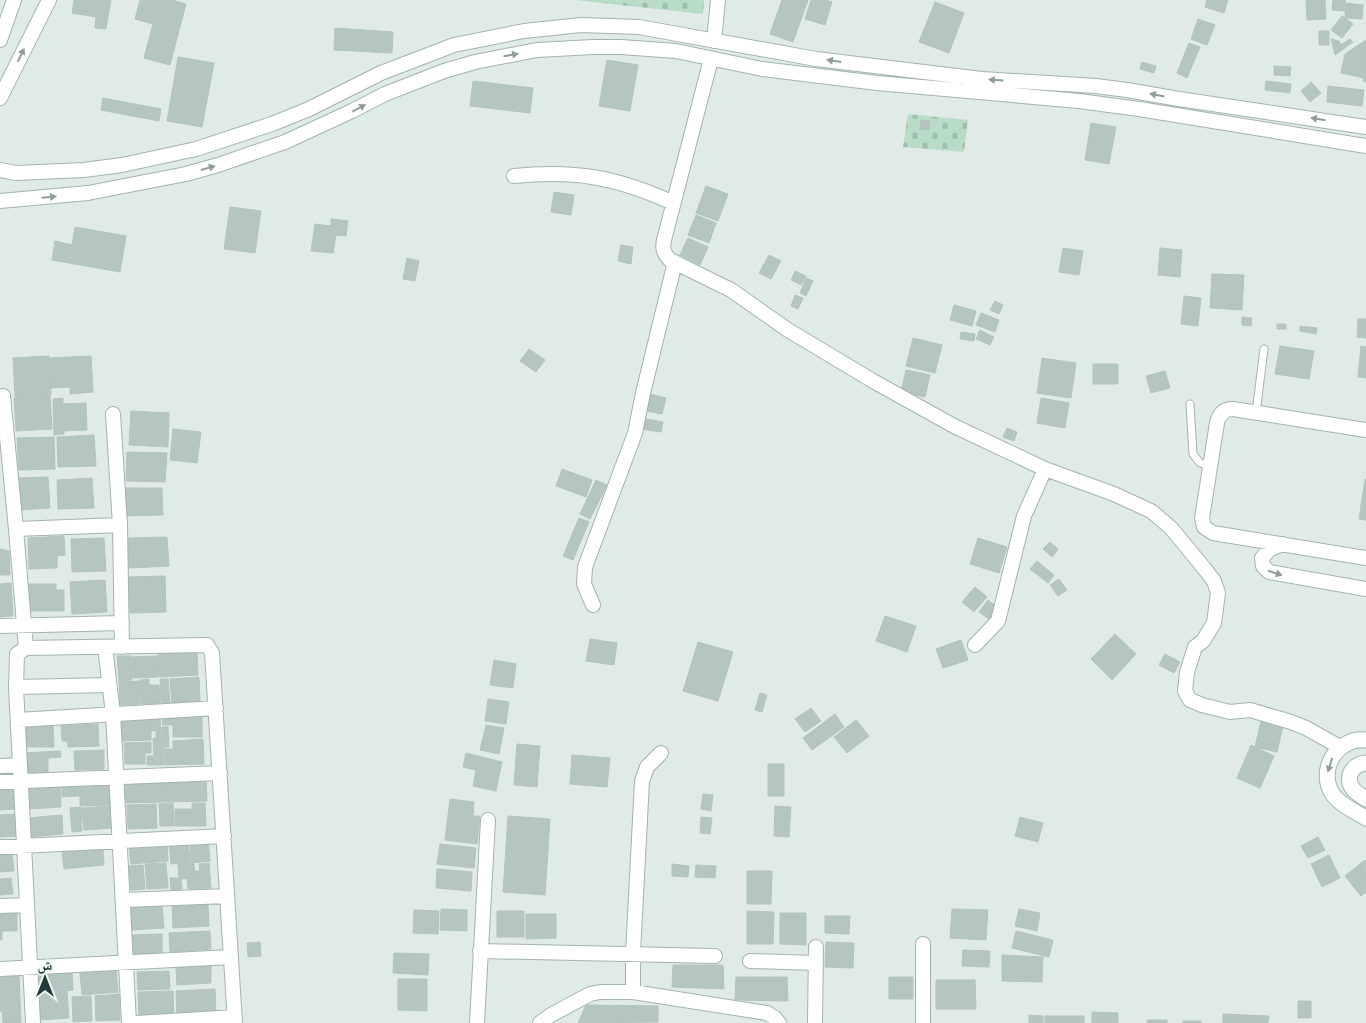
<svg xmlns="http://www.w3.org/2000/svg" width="1366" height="1023" viewBox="0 0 1366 1023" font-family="'Source Sans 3','Noto Naskh Arabic',sans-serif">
  <defs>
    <pattern id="cemetery-stones" width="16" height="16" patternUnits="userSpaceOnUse" patternTransform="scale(1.25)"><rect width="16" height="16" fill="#b9dcc8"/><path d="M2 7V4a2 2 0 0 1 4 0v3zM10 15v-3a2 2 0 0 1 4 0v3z" fill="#9fbead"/></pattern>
  </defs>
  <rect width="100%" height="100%" fill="#e0ebe8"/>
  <path fill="url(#cemetery-stones)" d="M574,0h130l-1,14z
    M908,114l60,6 -4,32 -61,-5z"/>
  <path fill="#b5c5c1" stroke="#b3c4c0" d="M74,0h37l-5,29 -11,-1 1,-11 -24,-4z
    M140,0h32l14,4 -16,61 -26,-7 9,-34 -18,-5z
    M782,0h26l-15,42 -23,-8z
    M811,0h15l6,2 -7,23 -20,-6z
    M1207,0h21l-4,13 -19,-6z
    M1306,0h19l1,19 -19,1z
    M1333,0h12v11l-13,-1z
    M935,2l29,11 -15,40 -30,-11z
    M1346,3l17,2 -1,14 -17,-1z
    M1342,16l11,8 -11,14 -11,-8z
    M1198,19l17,6 -8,20 -16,-6z
    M335,28l58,4 -1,21 -58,-3z
    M1319,31h10v14h-10z
    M1331,39l8,2 2,4 9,-6 3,3 -18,13z
    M1366,40v42l-3,-1 1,-3 -23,-5 4,-19z
    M1189,43l11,4 -13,31 -10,-5z
    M178,57l36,6 -12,64 -35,-6z
    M607,60l31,5 -8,46 -31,-5z
    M1142,62l14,4 -2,7 -14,-4z
    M1274,66l17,1 -1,9 -16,-1z
    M473,81l60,7 -3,25 -60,-7z
    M1266,81l25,3 -1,9 -25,-3z
    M1311,82l10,11 -11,9 -9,-11z
    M1328,86l36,4 -2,16 -35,-4z
    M103,98l58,11 -2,12 -58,-11z
    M921,120l9,1 -1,9 -9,-1z
    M1091,123l25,4 -7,37 -24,-4z
    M706,186l22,8 -10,27 -22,-8z
    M554,192l20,3 -3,20 -20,-3z
    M230,207l31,4 -6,42 -31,-4z
    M696,215l20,8 -7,20 -21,-8z
    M331,219l17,2 -2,15 -10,-1 -3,18 -22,-2 4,-27 16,2z
    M75,227l51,9 -6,36 -68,-12 3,-19 17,4z
    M688,238l20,9 -8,18 -20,-10z
    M621,245l12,2 -2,17 -13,-3z
    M1063,248l20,3 -4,24 -20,-3z
    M1160,248l22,2 -2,27 -22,-2z
    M769,255l12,6 -10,18 -12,-6z
    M407,258l12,3 -4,20 -12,-2z
    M795,271l11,5 -5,9 -10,-5z
    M1212,274l32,1 -2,35 -32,-2z
    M806,278l7,3 -7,15 -6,-3z
    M795,295l8,3 -5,11 -7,-3z
    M1184,296l17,2 -3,28 -17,-2z
    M995,301l8,4 -4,9 -9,-4z
    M954,305l22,6 -4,15 -22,-6z
    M981,313l18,7 -4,12 -19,-7z
    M1242,317l10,1 -1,8 -9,-1z
    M1358,319h8v19l-9,-1z
    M1277,324h9v5h-9z
    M1300,326l17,2 -1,6 -16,-3z
    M980,330l14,7 -4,8 -14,-6z
    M961,332l14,2 -1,7 -14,-2z
    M913,338l29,7 -7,28 -29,-7z
    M1280,346l34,5 -5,28 -34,-5z
    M1361,346l5,1v31l-8,-1z
    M529,349l16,11 -9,12 -16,-11z
    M49,356l2,39 -36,2 -2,-39z
    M91,356l2,36 -23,2v-7l-19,1 -1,-30z
    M1042,358l34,5 -5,35 -34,-5z
    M1093,364h25v20h-25z
    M906,370l24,5 -5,22 -24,-5z
    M1165,371l5,17 -19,5 -5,-17z
    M650,394l16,4 -4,16 -15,-3z
    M50,396l2,33 -36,2 -2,-33z
    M63,398v6l23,-1 1,27 -23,1v3l-10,1 -1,-36z
    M1041,398l28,5 -4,25 -28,-5z
    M131,411l38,2 -1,34 -39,-2z
    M641,418l22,4 -2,10 -21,-3z
    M1007,428l10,4 -3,9 -11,-4z
    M173,429l28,3 -4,31 -27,-3z
    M94,435l2,31 -38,1 -1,-30z
    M54,437l1,32 -36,1 -2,-32z
    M127,452l40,1 -2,29 -39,-1z
    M562,469l30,11 -6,17 -30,-11z
    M48,477l2,31 -33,2 -2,-32z
    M92,478l2,30 -36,1 -1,-29z
    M1365,479h1v41l-7,-1z
    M596,480l11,5 -17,34 -10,-5z
    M124,488h38l1,27 -39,1z
    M579,518l10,4 -16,38 -10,-4z
    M64,536l1,19 -8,1v12l-28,1 -1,-31z
    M167,537l2,29 -40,2 -1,-30z
    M104,538l2,33 -34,1 -1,-33z
    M978,538l29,9 -8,26 -29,-9z
    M1050,542l8,7 -6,8 -9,-8z
    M0,549l9,2 1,24h-10z
    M1037,561l17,14 -6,8 -18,-14z
    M165,576l1,36 -36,1 -1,-36z
    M1059,579l8,11 -9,6 -8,-11z
    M105,580l2,32 -35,2 -2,-32z
    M11,583l2,33 -13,1v-33z
    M29,584h27v6h8v21h-35z
    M975,587l12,10 -13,15 -12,-10z
    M988,600l10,8 -9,11 -10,-7z
    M885,616l31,10 -9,26 -31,-11z
    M1115,634l21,20 -24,26 -21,-21z
    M590,639l27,4 -3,22 -28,-4z
    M961,640l7,20 -25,8 -7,-19z
    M698,642l35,10 -15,49 -35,-10z
    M197,652l1,23 -39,2 -1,-23z
    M1165,654l15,8 -6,11 -15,-8z
    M117,656h14l1,24 -13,1z
    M157,656l1,21 -25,1 -1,-21z
    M494,660l22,4 -3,24 -23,-3z
    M199,677l1,24 -28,2 -2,-24z
    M149,679v6h10l1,18 -19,1 -1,-24z
    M160,679h8l2,24h-9z
    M139,681l1,23 -20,1 -1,-23z
    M760,693l7,2 -5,17 -7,-2z
    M488,699l21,3 -3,22 -21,-3z
    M811,708l10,13 -16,11 -10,-13z
    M202,714v23h-29v-12h-10l-1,-9z
    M835,714l9,13 -32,23 -9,-12z
    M160,716l1,14 -10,1v9l-29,1 -1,-24z
    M856,720l13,16 -22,17 -13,-16z
    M1261,721l22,5 -6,26 -22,-5z
    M98,724l1,22 -31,1 -1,-6h-5l-1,-15z
    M53,725l1,22h-31l-1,-21z
    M486,725l18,3 -5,26 -19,-4z
    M162,727h6l1,20h-5v18h-17v-9h7l-1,-18h3v-7h6z
    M203,739l1,25 -39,1v-16h8v-8z
    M151,742v11h-6v11h-20l-1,-21z
    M517,744l23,2 -3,41 -23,-2z
    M1251,745l23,11 -14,32 -23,-10z
    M104,750v19l-29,1 -1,-19z
    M60,751l1,6 -13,1v15l-24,1 -2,-21z
    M466,753l36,9 -6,29 -23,-5 3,-16 -13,-3z
    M572,755l38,3 -3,29 -37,-3z
    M768,764h16v32h-16z
    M206,778l1,23 -41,1 -1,-23z
    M164,779l1,23 -39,1 -1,-23z
    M109,781l1,24 -30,1v-10l-18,1v-14z
    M60,783l1,24 -32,2 -1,-25z
    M14,785l1,24 -15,1v-24z
    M703,794l10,1 -2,16 -10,-2z
    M450,799l24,3 -1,14h7l-3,28 -32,-4z
    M173,803l1,23h-14l-1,-22z
    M192,803h13l1,23h-31v-17h17z
    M156,804l1,24 -29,1 -1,-24z
    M111,806l2,22 -29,2 -2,-22z
    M775,806l16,1 -2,30 -15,-1z
    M81,807l1,24 -10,1 -2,-24z
    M16,814l1,22 -17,1v-22z
    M62,815l1,19 -35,3 -1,-19z
    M508,816l42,3 -5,76 -42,-3z
    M701,817l11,1 -2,16 -10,-1z
    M1020,817l23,6 -5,19 -23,-6z
    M208,837l2,24 -19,2 -1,-24z
    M1318,837l7,13 -17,8 -7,-12z
    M188,839l2,23 -19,2 -2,-24z
    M167,840l1,21 -37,3 -2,-22z
    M440,844l36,4 -2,20 -37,-4z
    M103,849l1,16 -40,4 -2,-17z
    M12,851l2,20 -14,1v-20z
    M1329,855l11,23 -18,9 -11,-23z
    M1365,860l1,32 -5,4 -16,-20z
    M166,863l2,25 -21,1 -2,-25z
    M194,863l1,15 -14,1 1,10 -11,1 -1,-12h9l-1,-14z
    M209,863l2,25 -23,1 -1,-11h8v-7h5l-1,-7z
    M672,864l17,2 -1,11 -16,-1z
    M143,865l2,24 -14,1 -2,-24z
    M696,865l20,1 -1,12 -20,-1z
    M437,869l35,3 -1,19 -35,-3z
    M747,871h25l-1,33h-24z
    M11,878l2,16 -13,1v-16z
    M208,904l1,22 -36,2 -1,-22z
    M162,905l2,23 -32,2 -1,-23z
    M441,909l26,1v21l-27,-1z
    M952,909l36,1 -2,30 -36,-2z
    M1019,909l21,4 -3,18 -22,-5z
    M414,910l25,1 -1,23 -25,-1z
    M497,911h27v26h-27z
    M747,911l27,1 -1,32h-26z
    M0,913h17v18h-15v9h-2z
    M780,913h26v32l-26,-1z
    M526,914h30v24l-30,1z
    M825,916h25l-1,18 -24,-1z
    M210,931l1,18 -41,3 -1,-19z
    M1016,931l37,9 -4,17 -37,-9z
    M162,934v21h-30v-20z
    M260,942l1,14 -13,1 -1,-14z
    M826,942l28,1 -1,25 -28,-1z
    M963,950l27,1 -1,16 -27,-1z
    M394,953l35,1 -1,21 -35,-2z
    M1002,955l41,2 -1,25 -40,-1z
    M211,965v18l-34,2 -1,-18z
    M673,965h50l1,24 -52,-2z
    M116,969l2,23 -36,3 -2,-22z
    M72,971l1,19 -6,1 2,27 -30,2 -3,-47z
    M169,971l1,18 -32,1 -1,-18z
    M19,974l2,49h-18l-1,-12h-2v-36z
    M736,977h51l1,24 -53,-1z
    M889,977h24v22h-24z
    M398,979h29v32l-29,-1z
    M936,980h39l1,29h-40z
    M215,989l1,25 -39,2 -1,-25z
    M173,991l1,25 -35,1 -1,-25z
    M119,994l1,26 -24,1 -1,-25z
    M91,996l1,25 -19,1 -1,-25z
    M1298,1001h13v17h-13z
    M586,1005l72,1v16l-80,1z
    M1092,1012l26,1v10h-26z
    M1223,1014l46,2 -1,7h-45z
    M1029,1015l14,1v7h-14z
    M1045,1016h39v7h-39z
    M1147,1020h20v3h-20z
    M1183,1021h18v2h-18z"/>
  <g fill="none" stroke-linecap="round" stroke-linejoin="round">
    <g stroke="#a3b3b0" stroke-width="9">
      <path id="service" d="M1190,404l3,50 7,9 10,3
        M1256,413l8,-64"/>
    </g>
    <g stroke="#a3b3b0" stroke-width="16">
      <path id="minor" d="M0,40l14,-40
        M714,41l4,-41
        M711,59l-47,181c-2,9 0,14 6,20l61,30 57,40 85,51 81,45 91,43 69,25 37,17 20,17 33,40 10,13 4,12 -4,30 -11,18 -8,6 -8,25 -2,19 5,9 12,5 28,7 20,-2 41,12 15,6 34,19
        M0,98l49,-98
        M0,170l16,3 68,-3 38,-5 74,-16 76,-25 37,-15 72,-36 73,-28 70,-14 57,-6 58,2 177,32 166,20 114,7 31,4 52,9 187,28
        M514,176c61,-6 103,1 159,27
        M0,201l88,-8 98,-19 32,-9 67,-23 67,-31 33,-17 59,-23 31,-9 62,-12 56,-3h28l55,4 86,18 115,14 202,18 60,8 227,37
        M3,396l13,133 10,119
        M113,414l7,111 2,122
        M1366,430l-133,-21c-9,0 -14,5 -16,14l-15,95 2,9 9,6 153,25
        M16,529l104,-4
        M1283,544l-13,5 -8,9 1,8 6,6 97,17
        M593,605l-9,-21 1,-17 50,-134 8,-40 32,-131
        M0,626l122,-3
        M975,645l23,-24 26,-105 21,-47
        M105,647l8,67 16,309
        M16,687l93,-2
        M18,720l198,-12
        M0,766l20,-1
        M0,782l220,-9
        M0,847l224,-11
        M124,900l103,-4
        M0,906l27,-1
        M923,944v79
        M480,951l235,5
        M750,961l66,2
        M0,969l231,-12
        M633,992v-39l9,-172 5,-14 14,-14
        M33,1023l-17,-336 1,-33 9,-6 181,-3 5,8 23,370
        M136,1023l99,-6
        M477,1023l11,-203
        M540,1023l11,-8 39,-21 10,-2h33l134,21 8,5 4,5
        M815,1023l1,-76"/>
    </g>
    <g stroke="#9fb6b1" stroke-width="17">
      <path id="secondary" d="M1366,740c-30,-3 -50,32 -32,56 8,10 22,16 32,22
        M1366,763c-13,1 -22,14 -13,26 3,4 9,7 13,10"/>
    </g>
    <use href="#service" stroke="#fff" stroke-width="7"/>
    <use href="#minor" stroke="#fff" stroke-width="14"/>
    <use href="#secondary" stroke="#fff" stroke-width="15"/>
  </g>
  <defs><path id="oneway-solid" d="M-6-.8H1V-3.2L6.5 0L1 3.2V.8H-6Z" transform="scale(1.25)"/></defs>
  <g fill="#909d9c">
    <use href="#oneway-solid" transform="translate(21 55) rotate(-64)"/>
    <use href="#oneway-solid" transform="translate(511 55) rotate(-10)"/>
    <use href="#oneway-solid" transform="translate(834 61) rotate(-172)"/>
    <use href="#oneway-solid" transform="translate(996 80) rotate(-176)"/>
    <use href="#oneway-solid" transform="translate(1157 95) rotate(-169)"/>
    <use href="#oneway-solid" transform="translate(359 108) rotate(-28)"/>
    <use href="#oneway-solid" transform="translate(1318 119) rotate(-171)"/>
    <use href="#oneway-solid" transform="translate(208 168) rotate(-16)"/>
    <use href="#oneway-solid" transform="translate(49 197) rotate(-5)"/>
    <use href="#oneway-solid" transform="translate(1275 573) rotate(18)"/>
    <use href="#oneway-solid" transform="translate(1330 765) rotate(107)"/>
  </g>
  <g transform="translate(45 978)" stroke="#f0f7f5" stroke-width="4" paint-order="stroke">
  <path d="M0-4L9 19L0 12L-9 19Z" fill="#213b38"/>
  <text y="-8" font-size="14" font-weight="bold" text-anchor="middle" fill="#213b38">ش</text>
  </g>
</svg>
